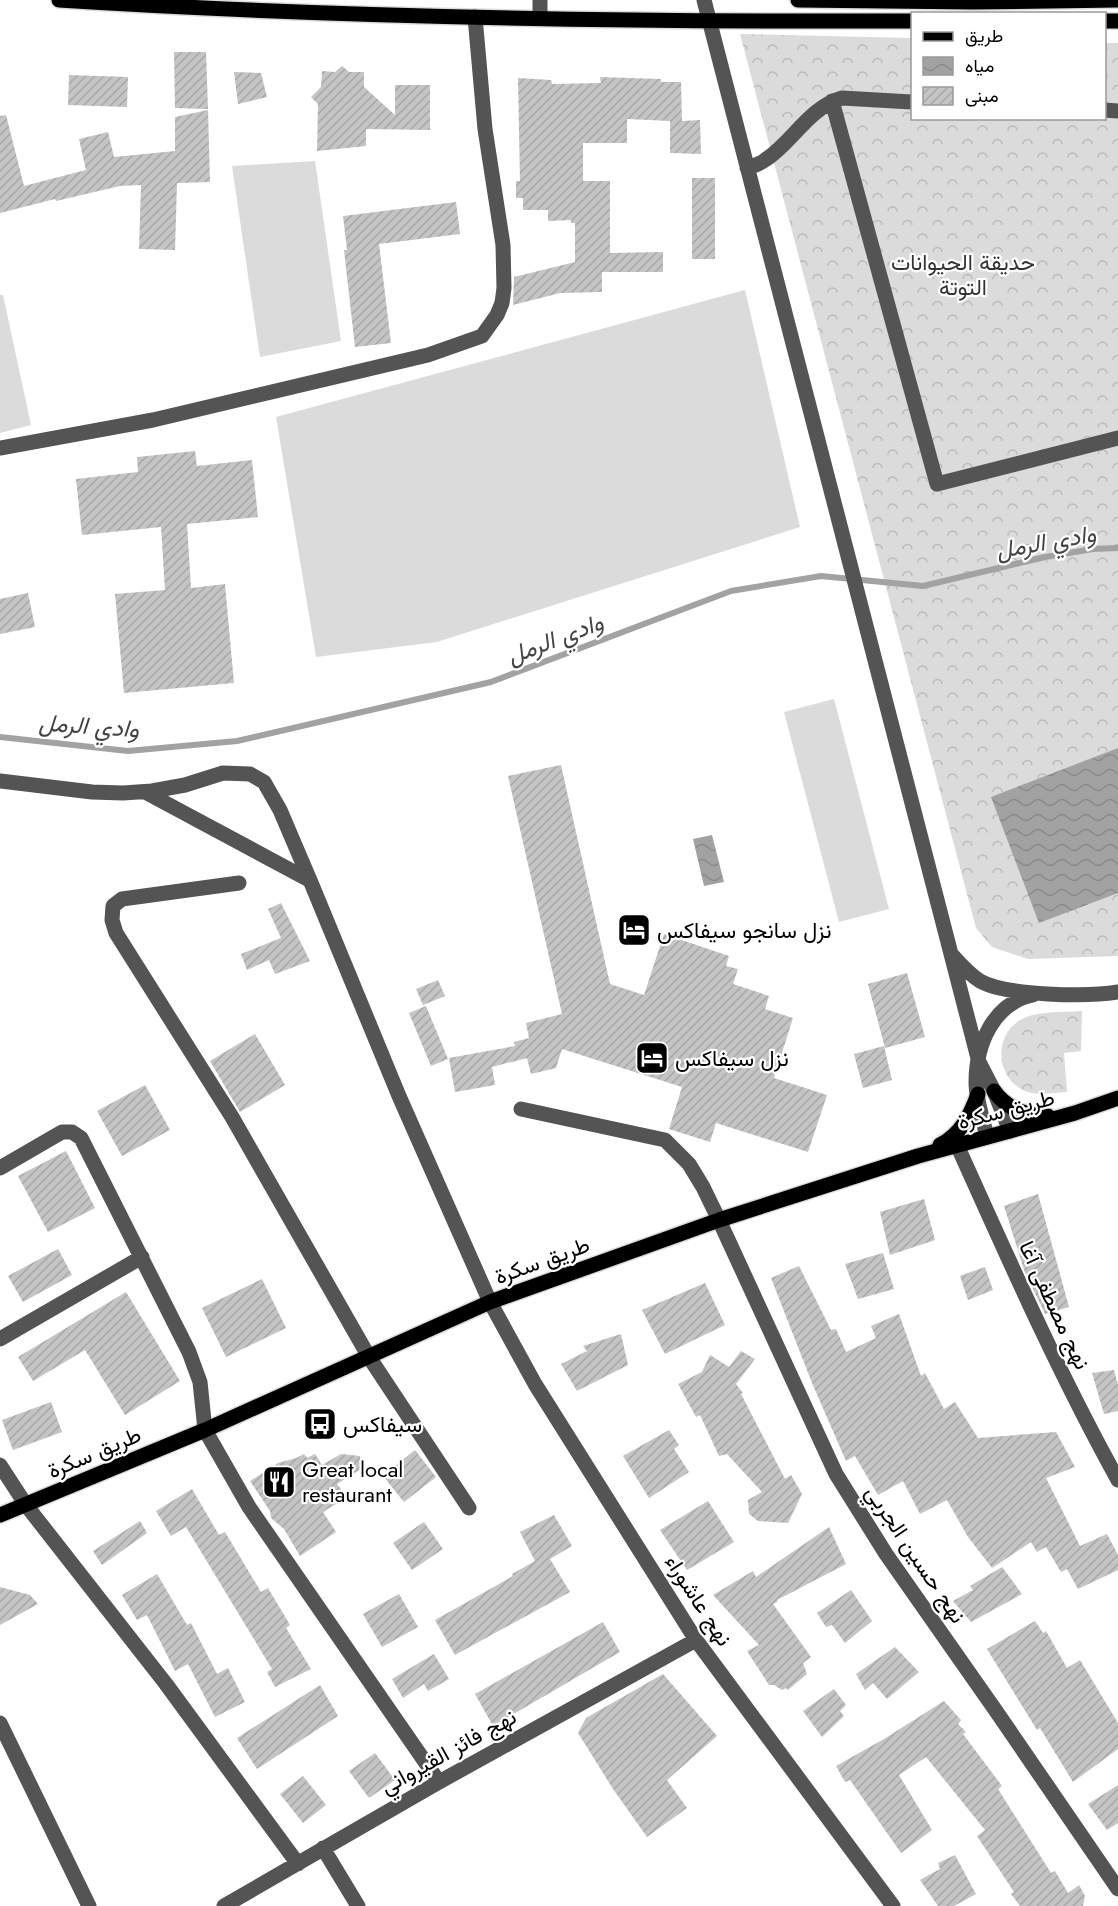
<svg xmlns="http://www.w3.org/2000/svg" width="1118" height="1906" viewBox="0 0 1118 1906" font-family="Jost,Vazirmatn,sans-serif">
  <defs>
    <pattern id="forest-crowns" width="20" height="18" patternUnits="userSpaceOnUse" patternTransform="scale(1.5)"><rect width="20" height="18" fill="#dbdbdb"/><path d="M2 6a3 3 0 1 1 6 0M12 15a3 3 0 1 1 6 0" fill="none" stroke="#bababa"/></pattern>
    <pattern id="water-waves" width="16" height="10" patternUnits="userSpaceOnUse" patternTransform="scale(1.5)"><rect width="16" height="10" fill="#a2a2a2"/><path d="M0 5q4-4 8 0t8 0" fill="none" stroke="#8a8a8a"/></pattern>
    <pattern id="building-hatch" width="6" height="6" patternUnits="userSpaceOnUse" patternTransform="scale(1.5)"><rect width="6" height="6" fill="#c4c4c4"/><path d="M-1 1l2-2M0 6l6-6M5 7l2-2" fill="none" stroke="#a7a7a7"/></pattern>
  </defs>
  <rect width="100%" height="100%" fill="#fff"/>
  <path fill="#dbdbdb" d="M315,161l26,180 -81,16 -28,-191z
    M745,290l55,237 -363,115 -121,15 -40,-240z
    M0,295h3l28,130 -31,8z
    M834,699l55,210 -50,13 -55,-210z"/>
  <path fill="url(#forest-crowns)" d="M740,34l172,4v80h192l1,-75h13v913l-90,3 -36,-12 -16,-19z
    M1082,1011l-1,40 -17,2 3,39c-14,1 -30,4 -42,-1 -30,-13 -32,-57 -3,-72 17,-9 42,-6 60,-8z"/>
  <path fill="url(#water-waves)" d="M1118,748v145l-79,30 -48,-126z
    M712,835l12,47 -20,4 -11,-47z"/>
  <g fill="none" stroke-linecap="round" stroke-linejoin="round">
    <path stroke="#a2a2a2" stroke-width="6" d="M0,737l128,14 109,-10 254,-59 240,-91 90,-15 102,10 122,-29 48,-8 25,-1"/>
  </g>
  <path fill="url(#building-hatch)" d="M174,52h32l2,57 -33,-1z
    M342,66l7,6h15v15l31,28v-30h35v45l-64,-1v17l-49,5 1,-47 -7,-7 10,-10 1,-16 13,1z
    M234,72l27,1 6,24 -29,7z
    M69,75l59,2 -1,30 -59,-2z
    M600,77l61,2v3h20l1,39 18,-1 1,34 -31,-1v-32l-43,-2v24h-44v38h27v72l53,-1v20h-61v20l-42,1 -47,12 1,-28 61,-15v-39h-4v-3l-23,1v-11h-25v-12h-7v-17h4l-2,-103 33,2 1,4 49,-1z
    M208,110l2,72 -33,1 -2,67 -36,-1 2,-64 -21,1 -64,15 -1,-2 -55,14v-97l6,-1 18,71 62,-16 -7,-31 29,-7 6,25 61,-6v-34z
    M692,178h23v81h-23z
    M456,202l4,32 -81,10 12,99 -36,4 -11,-97h3l-4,-34z
    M195,451l2,15 55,-6 6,57 -71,7 4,64 34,-4 9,99 -110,10 -9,-99 50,-4 -4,-63 -79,8 -6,-56 62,-7 -1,-15z
    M28,593l7,34 -35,7v-35z
    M561,765l49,219 34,11 20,-61 65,22 -3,10 12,3 -5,15 36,12 -4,13 28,9 -19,60 53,17 -19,57 -92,-29 -6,19 -41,-13 13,-42 -120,-38 -6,19 -25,6 -4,-16 -35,9 3,18 -40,7 -6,-34 66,-12 -1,-4 15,-4 -3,-15 36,-9 -54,-238z
    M281,903l29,58 -35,13 -6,-14 -22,10 -6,-16 40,-16 -13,-29z
    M907,973l18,64 -40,11 -17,-64z
    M438,980l7,16 -22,9 -7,-16z
    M426,1006l22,53 -17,7 -22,-53z
    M255,1034l30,51 -45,27 -30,-51z
    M884,1046l8,34 -29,8 -9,-34z
    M145,1085l25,45 -48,26 -25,-45z
    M66,1151l29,57 -47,24 -30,-56z
    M1038,1194l31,113 -24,7 -21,-44 -20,-64z
    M924,1199l11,41 -45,15 -10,-43z
    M58,1249l14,26 -49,27 -15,-26z
    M883,1253l11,36 -36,10 -13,-35z
    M799,1266l32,64 5,-1 10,23 30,-14 -5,-12 28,-12 22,62 4,-3 19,36 11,-7 23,36 78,-6 19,35 -29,11 34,68 27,-12 11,21v15l-40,19 -11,-20 -6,3 -15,-25 -9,5 -6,-10 -39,26 -24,-31 -21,-37 -27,14 -17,-33 -25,14 -23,-39 -9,5 -34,-78 -41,-105z
    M985,1267l8,23 -25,10 -8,-24z
    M262,1279l24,49 -60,29 -24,-49z
    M705,1283l20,42 -60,29 -23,-44z
    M126,1292l54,89 -55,34 -40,-65 -52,31 -15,-24z
    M621,1334l7,31 -51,26 -16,-27 26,-13 -4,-5z
    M741,1351l14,8 -19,25 7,9 -2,1 44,85 6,-4 11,19 -14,29 -30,-2 -9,-7 -1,-14 14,-8 -35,-38 -8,2 -19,-41 -4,2 -18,-33 24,-12 8,-17 19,12z
    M1114,1370l4,15v26l-14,3 -12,-41z
    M51,1402l11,30 -49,18 -11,-30z
    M669,1430l10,15 -5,4 15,23 -40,26 -26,-42z
    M415,1450l21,27 -32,25 -21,-26z
    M304,1454l3,4 8,-4 7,11 19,-11 19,2 1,13 -24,15 10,13 -24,15 13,20 -36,24 -16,-27 -13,-11 -1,-7 -20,-30 28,-18 18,-5z
    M192,1489l27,46 6,-3 36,60 7,-4 22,37 -4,3 25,41 -36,18 -8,-15 5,-3 -86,-142 -15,9 -15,-25z
    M708,1501l26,41 -47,28 -27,-40z
    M554,1515l18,31 -22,13 20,33 -115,63 -20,-35 78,-44 -1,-2 23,-13 -15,-29z
    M140,1521l7,12 -45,32 -9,-14z
    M424,1522l19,27 -31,21 -19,-27z
    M829,1527l17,37 -69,36 1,1 -5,3 38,53 -8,6 4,11 -19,16 -2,-2 -4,2 -8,-5h-5l-22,-34 12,-6 -46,-50 40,-24 3,6z
    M1002,1567l20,27 -51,28 -18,-21 20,-11 -3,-4z
    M157,1574l30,51 4,-2 26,51 11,-6 17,34 -30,15 -27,-53 -13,7 -28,-56 -10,5 -15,-25z
    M0,1587l30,8 8,9 -38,21z
    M851,1590l21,31 -27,22 -13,-18 -6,2 -9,-14z
    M399,1594l19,33 -36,20 -19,-33z
    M1035,1621l8,12 3,-2 21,37 13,-8 38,63v26l-45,33 -33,-54 -3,2 -50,-81z
    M603,1622l17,30 -127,74 -18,-32z
    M895,1647l24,25 -32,27 -14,-16 -8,7 -9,-16z
    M434,1654l15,25 -21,12 -4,-7 -21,14 -11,-19z
    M663,1674l54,62 -50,44 20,28 -40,29 -34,-48 -35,-56 8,-15z
    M320,1685l18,31 -81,53 -20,-31z
    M834,1689l12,16 -6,6 4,5 -22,21 -19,-26z
    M944,1701l17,19 -3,4 8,8 -3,2 39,52 -4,3 53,84 4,-2 13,22 11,-8 6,11 -2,10h-63l-9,-12 3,-2 -37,-56 8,-6 -59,-73 -27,18 33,55 -31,23 -51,-73 -5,2 -9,-16 48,-27z
    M375,1753l20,27 -26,18 -20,-27z
    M303,1776l23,29 -23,18 -23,-29z
    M1118,1785v38l-11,7 -19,-26z
    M955,1855l21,39 -22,12h-16l-18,-26 20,-11 -2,-6z"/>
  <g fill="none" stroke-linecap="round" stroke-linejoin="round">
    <g stroke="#dbdbdb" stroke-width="18">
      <path id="major" d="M59,0c284,18 569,22 853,21
        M798,0l175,2 145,-2
        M1104,21h14
        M994,1091c13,18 33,25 54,25
        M940,1145c21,-11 30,-29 38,-51
        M0,1515l205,-85 285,-128 229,-82 199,-64 157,-43 43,-15"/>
    </g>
    <path stroke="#545454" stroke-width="15" d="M540,0v18
      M704,0l275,1062 15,29 16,40
      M832,101l105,383 181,-46
      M1104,110l14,1
      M747,168c6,-2 13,-4 18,-8 28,-18 43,-52 77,-62l70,4
      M0,448l153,-28 275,-65 54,-19 15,-21 5,-12 2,-15 -1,-43 -18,-116 -10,-112
      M0,781l92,11 31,1 29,-2 33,-6 38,-12 27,1 14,8 16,28 32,75 87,211 91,206 45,82 161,256 197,266
      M145,792l164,88
      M239,883l-117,16 -9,7 -1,14 4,13 116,184 137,240 100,151
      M953,956c8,9 16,18 27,25 26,15 109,16 138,11
      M521,1109l144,31 24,24 14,23 16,33 117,254 50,80 110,157 122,178
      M987,1137c-4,-18 -11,-37 -11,-55 0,-37 17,-79 57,-87
      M957,1145c51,113 101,227 161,335
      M0,1168l62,-36h10l9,6 108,214 11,30 5,48 44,77 190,275
      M0,1339l142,-82
      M0,1465l26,40 140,179 132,180
      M0,1723l89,183
      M323,1848l35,58
      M224,1906l215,-124 257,-142"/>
    <use href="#major" stroke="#000" stroke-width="15"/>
  </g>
  <defs>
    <g id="hotel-square" transform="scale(1.725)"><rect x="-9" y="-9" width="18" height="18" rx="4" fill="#000" stroke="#fff"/><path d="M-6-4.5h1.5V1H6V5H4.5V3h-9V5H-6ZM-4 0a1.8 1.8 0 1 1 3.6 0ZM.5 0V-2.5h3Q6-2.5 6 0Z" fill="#fff"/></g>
    <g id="bus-square" transform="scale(1.725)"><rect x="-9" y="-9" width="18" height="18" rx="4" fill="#000" stroke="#fff"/><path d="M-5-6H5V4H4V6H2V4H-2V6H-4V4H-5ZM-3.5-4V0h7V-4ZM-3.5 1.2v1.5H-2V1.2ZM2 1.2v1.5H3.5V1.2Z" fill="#fff"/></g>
    <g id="restaurant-square" transform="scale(1.725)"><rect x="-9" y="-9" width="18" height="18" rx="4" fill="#000" stroke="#fff"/><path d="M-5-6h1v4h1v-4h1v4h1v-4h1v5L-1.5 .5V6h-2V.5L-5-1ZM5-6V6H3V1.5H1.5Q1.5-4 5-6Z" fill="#fff"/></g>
  </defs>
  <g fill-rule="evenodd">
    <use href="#hotel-square" x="634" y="930"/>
    <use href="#hotel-square" x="652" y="1058"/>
    <use href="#bus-square" x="320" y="1424"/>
    <use href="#restaurant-square" x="279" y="1482"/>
  </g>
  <g text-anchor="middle" stroke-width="4.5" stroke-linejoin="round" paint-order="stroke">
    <g font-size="22" fill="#323232" stroke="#fff">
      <text x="963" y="270">حديقة الحيوانات<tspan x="963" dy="25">التوتة</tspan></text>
    </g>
    <g font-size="22" fill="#000" stroke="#fff" text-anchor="start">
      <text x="657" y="938">نزل سانجو سيفاكس</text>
      <text x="675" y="1066">نزل سيفاكس</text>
      <text x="343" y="1432">سيفاكس</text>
      <text x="302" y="1477">Great local<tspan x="302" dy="25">restaurant</tspan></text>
    </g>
    <g font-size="22" fill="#000" stroke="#fff">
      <text transform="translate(1006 1109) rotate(-15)" y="8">طريق سكرة</text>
      <text transform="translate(542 1260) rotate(-20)" y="8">طريق سكرة</text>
      <text transform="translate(1055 1305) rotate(65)" y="8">نهج مصطفى آغا</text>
      <text transform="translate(94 1452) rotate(-23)" y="8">طريق سكرة</text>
      <text transform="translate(916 1554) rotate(56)" y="8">نهج حسين الجربي</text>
      <text transform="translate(699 1600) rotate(57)" y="8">نهج عاشوراء</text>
      <text transform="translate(448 1751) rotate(-29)" y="8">نهج فائز القيرواني</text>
    </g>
    <g font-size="24" font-style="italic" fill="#434343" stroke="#fff">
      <text transform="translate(1046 542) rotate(-10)" y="8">وادي الرمل</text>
      <text transform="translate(555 639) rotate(-21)" y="8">وادي الرمل</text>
      <text transform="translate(89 726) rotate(4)" y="8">وادي الرمل</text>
    </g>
  </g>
  <rect x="911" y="12" width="195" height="108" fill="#ffffff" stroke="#999999" stroke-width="1.5"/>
  <rect x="923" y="32" width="30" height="9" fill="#000000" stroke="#999999" stroke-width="1.5"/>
  <text x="965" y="42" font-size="18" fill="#000000">طريق</text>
  <rect x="923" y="57" width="30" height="18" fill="url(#water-waves)" stroke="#999999" stroke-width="1.5"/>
  <text x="965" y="72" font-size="18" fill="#000000">مياه</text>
  <rect x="923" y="87" width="30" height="18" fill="url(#building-hatch)" stroke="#999999" stroke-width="1.5"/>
  <text x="965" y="102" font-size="18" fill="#000000">مبنى</text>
</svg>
